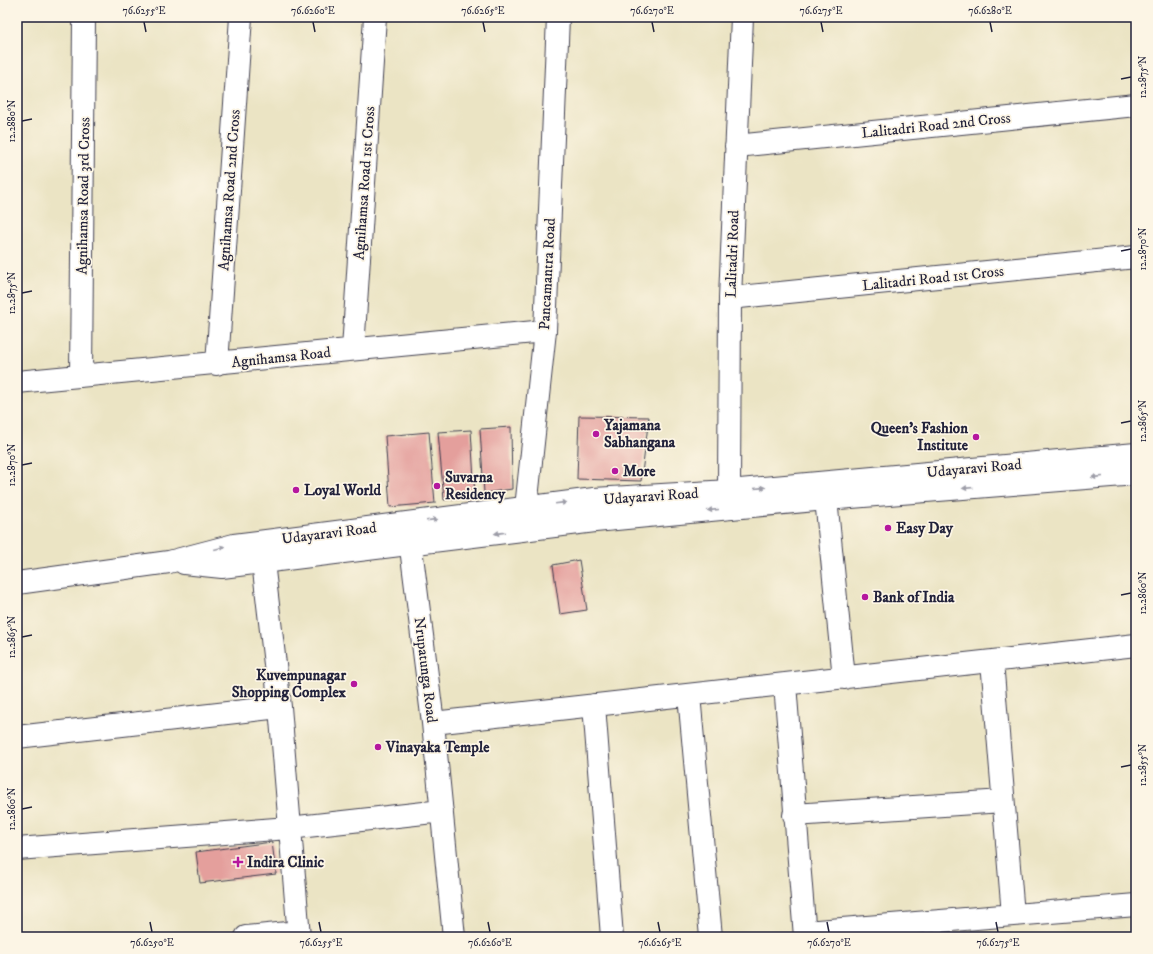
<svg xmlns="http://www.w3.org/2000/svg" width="1153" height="954" viewBox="0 0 1153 954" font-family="'IM FELL DW Pica',serif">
  <rect width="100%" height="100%" fill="#fcf5e5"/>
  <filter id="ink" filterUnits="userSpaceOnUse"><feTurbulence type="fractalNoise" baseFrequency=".025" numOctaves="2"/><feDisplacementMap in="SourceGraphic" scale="8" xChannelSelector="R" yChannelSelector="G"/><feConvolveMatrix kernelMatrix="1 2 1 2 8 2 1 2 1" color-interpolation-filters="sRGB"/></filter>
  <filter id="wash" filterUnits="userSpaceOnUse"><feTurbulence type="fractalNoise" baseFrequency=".012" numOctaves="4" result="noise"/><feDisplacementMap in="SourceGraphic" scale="16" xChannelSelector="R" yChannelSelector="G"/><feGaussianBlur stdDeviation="0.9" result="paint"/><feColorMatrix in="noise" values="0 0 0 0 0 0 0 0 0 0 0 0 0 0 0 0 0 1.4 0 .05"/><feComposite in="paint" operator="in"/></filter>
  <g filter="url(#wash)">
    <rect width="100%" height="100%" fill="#ebe4c4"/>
    <g id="blocks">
      <path fill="#e49f9c" d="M579,416l70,1 -8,64 -64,-2z
        M511,427l1,62 -28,4 -4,-64z
        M471,430l4,67 -31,3 -6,-68z
        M429,432l6,71 -45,4 -5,-71z
        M579,560l8,50 -27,4 -7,-49z
        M272,842l4,32 -76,9 -4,-31z"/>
    </g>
  </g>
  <g filter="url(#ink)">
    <use href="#blocks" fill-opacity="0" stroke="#403f50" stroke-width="1"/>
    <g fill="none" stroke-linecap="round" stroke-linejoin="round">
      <g stroke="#403f50" stroke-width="24">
        <path id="street" d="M736,146l400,-41
          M730,298l406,-41
          M353,349l22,-332
          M217,364l24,-347
          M81,376l3,-359
          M17,382l528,-51
          M729,491l1,-193 12,-281
          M826,499l18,179
          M408,524l25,199 21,214
          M528,526l-2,-18 19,-177 13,-314
          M263,562l17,145 19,230
          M992,661l21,254
          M785,684l20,253
          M689,695l22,242
          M594,705l18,232
          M433,723l703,-78
          M17,737l263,-30
          M794,815l209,-14
          M17,849l272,-21 153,-17
          M805,932l331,-27
          M246,937l52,-5"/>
      </g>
      <g stroke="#403f50" stroke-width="24">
        <path id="secondary" d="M184,563l38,4 373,-46 231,-22 310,-25
          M17,583l152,-21 65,-17 360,-46 135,-8 407,-37"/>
      </g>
      <use href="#street" stroke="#fff" stroke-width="22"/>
      <use href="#secondary" stroke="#fff" stroke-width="22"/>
    </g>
    <defs><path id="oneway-solid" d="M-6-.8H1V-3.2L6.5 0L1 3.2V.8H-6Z"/></defs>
    <g fill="#9c9ca7">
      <use href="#oneway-solid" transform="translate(1097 477) rotate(175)"/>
      <use href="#oneway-solid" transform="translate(760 488) rotate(-5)"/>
      <use href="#oneway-solid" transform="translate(968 488) rotate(175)"/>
      <use href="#oneway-solid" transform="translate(561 503) rotate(-7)"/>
      <use href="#oneway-solid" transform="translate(713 510) rotate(175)"/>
      <use href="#oneway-solid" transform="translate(432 520) rotate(-7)"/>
      <use href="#oneway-solid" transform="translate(500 533) rotate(173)"/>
      <use href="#oneway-solid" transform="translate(220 548) rotate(-15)"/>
    </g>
  </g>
  <path fill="none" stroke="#22223b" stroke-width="1.5" d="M144,22l2,10M313,22l2,10M483,22l2,10M652,22l2,10M821,22l2,10M990,22l2,10M1121,79l10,-2M22,121l10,-2M1121,251l10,-2M22,293l10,-2M1121,423l10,-2M22,465l10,-2M1121,595l10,-2M22,637l10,-2M1121,767l10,-2M22,809l10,-2M150,922l2,10M319,922l2,10M488,922l2,10M658,922l2,10M827,922l2,10M996,922l2,10"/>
  <g fill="#b5179e" stroke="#fcf5e5" stroke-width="1.5">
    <circle cx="596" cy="434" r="4"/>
    <circle cx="976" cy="437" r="4"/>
    <circle cx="615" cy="471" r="4"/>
    <circle cx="437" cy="486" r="4"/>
    <circle cx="296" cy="490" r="4"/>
    <circle cx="888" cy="528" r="4"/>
    <circle cx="865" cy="597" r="4"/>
    <circle cx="354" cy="684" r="4"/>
    <circle cx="378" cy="747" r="4"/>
    <path d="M236 856h4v4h4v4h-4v4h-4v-4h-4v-4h4z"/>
  </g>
  <g text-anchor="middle" stroke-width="3.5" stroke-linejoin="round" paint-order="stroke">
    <g font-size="15" fill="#22223b" stroke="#fcf5e5">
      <text transform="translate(936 125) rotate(-6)" y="5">Lalitadri Road 2nd Cross</text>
      <text transform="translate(364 183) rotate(-86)" y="5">Agnihamsa Road 1st Cross</text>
      <text transform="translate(229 190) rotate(-86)" y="5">Agnihamsa Road 2nd Cross</text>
      <text transform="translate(83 196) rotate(-89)" y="5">Agnihamsa Road 3rd Cross</text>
      <text transform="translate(732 254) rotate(-88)" y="5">Lalitadri Road</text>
      <text transform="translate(547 274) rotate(-87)" y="5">Pancamantra Road</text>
      <text transform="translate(933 278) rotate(-6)" y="5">Lalitadri Road 1st Cross</text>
      <text transform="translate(281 357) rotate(-6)" y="5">Agnihamsa Road</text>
      <text transform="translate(974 468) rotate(-5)" y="5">Udayaravi Road</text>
      <text transform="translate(651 496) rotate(-4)" y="5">Udayaravi Road</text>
      <text transform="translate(329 533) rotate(-7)" y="5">Udayaravi Road</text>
      <text transform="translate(426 670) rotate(83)" y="5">Nrupatunga Road</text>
    </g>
    <g font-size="15" font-weight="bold" fill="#22223b" stroke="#fcf5e5" text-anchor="start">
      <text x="604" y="430">Yajamana<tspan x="604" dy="17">Sabhangana</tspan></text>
      <text x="968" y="433" text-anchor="end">Queen's Fashion<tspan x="968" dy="17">Institute</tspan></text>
      <text x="623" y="476">More</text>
      <text x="445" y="482">Suvarna<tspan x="445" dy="17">Residency</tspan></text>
      <text x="304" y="495">Loyal World</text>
      <text x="896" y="533">Easy Day</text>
      <text x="873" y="602">Bank of India</text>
      <text x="346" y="680" text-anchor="end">Kuvempunagar<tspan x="346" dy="17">Shopping Complex</tspan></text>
      <text x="386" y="752">Vinayaka Temple</text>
      <text x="247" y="867">Indira Clinic</text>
    </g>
  </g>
  <rect width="1153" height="954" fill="none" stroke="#fcf5e5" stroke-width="44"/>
  <rect x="22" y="22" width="1109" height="910" fill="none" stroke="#22223b" stroke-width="1.5"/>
  <g font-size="10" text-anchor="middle" fill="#22223b">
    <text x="144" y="14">76.6255°E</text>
    <text x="313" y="14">76.6260°E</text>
    <text x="483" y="14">76.6265°E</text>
    <text x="652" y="14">76.6270°E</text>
    <text x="821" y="14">76.6275°E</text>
    <text x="990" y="14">76.6280°E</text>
    <text transform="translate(1142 77) rotate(-90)" y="4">12.2875°N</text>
    <text transform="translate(11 121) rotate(-90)" y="4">12.2880°N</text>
    <text transform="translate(1142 249) rotate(-90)" y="4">12.2870°N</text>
    <text transform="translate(11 293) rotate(-90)" y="4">12.2875°N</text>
    <text transform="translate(1142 421) rotate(-90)" y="4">12.2865°N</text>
    <text transform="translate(11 465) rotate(-90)" y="4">12.2870°N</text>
    <text transform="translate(1142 593) rotate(-90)" y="4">12.2860°N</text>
    <text transform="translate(11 637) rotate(-90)" y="4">12.2865°N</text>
    <text transform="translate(1142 765) rotate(-90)" y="4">12.2855°N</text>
    <text transform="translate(11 809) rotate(-90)" y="4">12.2860°N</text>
    <text x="152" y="946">76.6250°E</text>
    <text x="321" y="946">76.6255°E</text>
    <text x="490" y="946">76.6260°E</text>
    <text x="660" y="946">76.6265°E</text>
    <text x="829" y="946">76.6270°E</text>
    <text x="998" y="946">76.6275°E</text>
  </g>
</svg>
